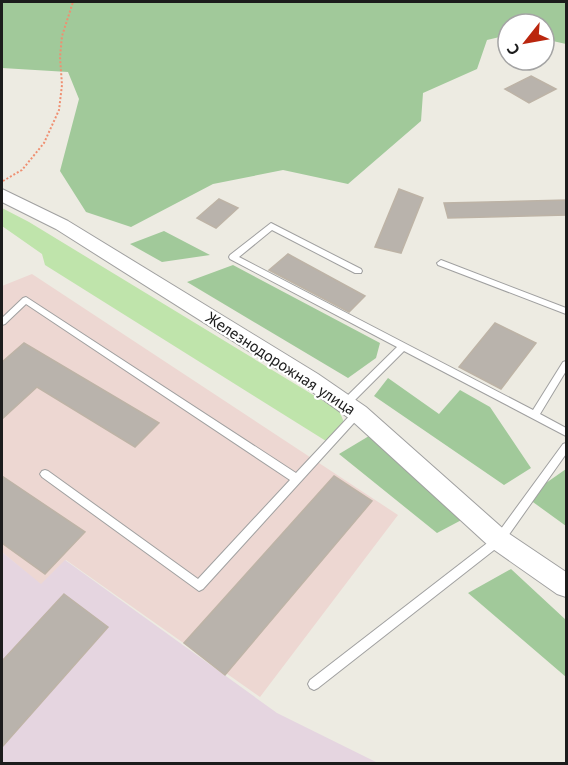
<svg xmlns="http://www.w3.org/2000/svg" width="568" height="765" viewBox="0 0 568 765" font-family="'PT Sans',sans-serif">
  <rect width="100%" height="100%" fill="#edebe2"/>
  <path fill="#edd7d2" d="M32,274l366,241 -138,182 -194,-137 -25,25 -39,-33v-266z"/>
  <path fill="#e5d5e0" d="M2,552l39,32 24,-24 212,153 101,50h-376z"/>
  <path fill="#bfe4ab" d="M2,208l27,14 309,188c10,16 7,22 -4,36l-289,-181 -3,-11 -40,-28z"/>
  <path fill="#a1c99a" d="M2,2h564v42l-22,-5v-15h-36v11l-21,5 -10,29 -54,24 -2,28 -73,63 -65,-14 -70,14 -82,43 -45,-15 -26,-41 19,-72 -11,-27 -66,-4z
    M164,231l46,24 -48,7 -32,-18z
    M233,265l147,78 -4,15 -28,20 -161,-96z
    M388,378l51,36 21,-24 30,17 41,61 -27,17 -130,-89z
    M369,436l100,80 -32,17 -98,-79z
    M566,469v57l-40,-29z
    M511,569l55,51v57l-98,-84z"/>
  <path fill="#b9b3ac" stroke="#bdb3a6" stroke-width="1.5" d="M531,76l25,13 -27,14 -24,-14z
    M399,189l24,9 -22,55 -26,-6z
    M219,199l19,9 -22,20 -19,-10z
    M567,200v15l-119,3 -4,-15z
    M288,254l77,42 -16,16 -80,-42z
    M495,323l41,20 -35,46 -42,-22z
    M24,343l135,80 -24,24 -98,-60 -35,32v-57z
    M2,476l83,56 -40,42 -43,-31z
    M334,476l38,25 -147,174 -41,-32z
    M64,594l44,33 -106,120v-86z"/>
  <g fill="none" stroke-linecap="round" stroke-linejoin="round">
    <g stroke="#a0a0a0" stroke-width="2">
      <path id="service" d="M271,223l90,46 1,2 -1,2h-6l-83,-43 -33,27 294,153 30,-48 3,-1v10l-26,43 26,14v8l-162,-85 -56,56h-6l-2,-3 2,-3 55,-54 -167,-88 -1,-2 1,-2z
        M441,260l125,48v6l-128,-49 -1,-2z
        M26,297l270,176 59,-63h6l2,3 -160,176 -4,2 -157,-114 -2,-3 2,-3 3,-1 3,1 150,108 92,-99 -264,-176 -21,20 -3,1v-7l21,-20z
        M566,443v11l-63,89 -185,145 -4,2 -4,-2 -2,-4 2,-4 185,-143 68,-93z"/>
    </g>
    <g stroke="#a0a0a0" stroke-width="2">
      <path id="tertiary" d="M2,189l66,32 250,153 48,33 142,126 58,39v25l-9,-3 -67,-47 -140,-128 -46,-33 -248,-157 -54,-27z"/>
    </g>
    <path stroke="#ef8f71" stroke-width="2" stroke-dasharray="2 2" stroke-linecap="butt" d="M3,181l19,-11 22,-27 15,-33 3,-25 -2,-28 2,-21 11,-34"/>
    <use href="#service" fill="#fff" fill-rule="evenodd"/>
    <use href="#tertiary" fill="#fff" fill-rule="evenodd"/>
  </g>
  <g text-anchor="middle" stroke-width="4.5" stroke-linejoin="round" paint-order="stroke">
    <g font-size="16" fill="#1c1c1c" stroke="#fff">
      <text transform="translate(281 363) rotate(33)" y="6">Железнодорожная улица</text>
    </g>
  </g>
  <rect width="568" height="765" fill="none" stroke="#1c1c1c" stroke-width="6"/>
  <g transform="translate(526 42) rotate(239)"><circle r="28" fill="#ffffff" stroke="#a4a4a4" stroke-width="1.5"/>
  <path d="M0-4.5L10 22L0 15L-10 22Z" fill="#ba260e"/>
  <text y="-9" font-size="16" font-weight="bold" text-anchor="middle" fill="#1c1c1c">С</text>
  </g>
</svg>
